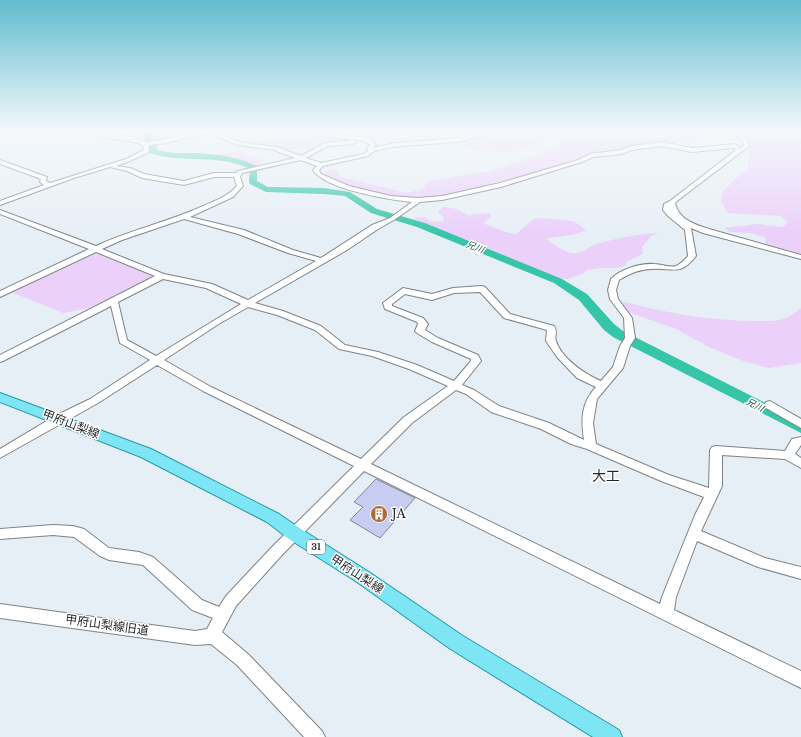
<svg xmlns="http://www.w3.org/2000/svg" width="801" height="737" viewBox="0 0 801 737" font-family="'Libre Baskerville','Noto Sans JP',serif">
  <rect width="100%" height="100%" fill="#e7eff6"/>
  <path fill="#ebd0fa" d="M320,131h113l-60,8 -18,-5h-21z
    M494,131h94l-39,7 -22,10 -7,1 -11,4 -34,-3 -19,-9 24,-5z
    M648,131l62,1 -7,1 2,3 -12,4 -58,6 -43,8 -29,9 -13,6 -65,16 -12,5 -41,8 -16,1 -22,-2 -41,-9 -25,-11 -4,-5 7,-3 7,1v5l7,3 62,15 19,-5 -2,-4 4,-2 35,-7 25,-3 52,-18 24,-12 21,-4 -3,-3 48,-1z
    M736,131h46l8,4 11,2v117l-36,-10 1,-6 -15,-5 -21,-1 -6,-4 32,-4 28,3 4,-5 -7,-6 -53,-3 -7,-11 2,-11 25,-24 2,-28z
    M295,133l56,6v1l-23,3 -26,6h-16l-50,-7 -1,-2 5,-1 19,3 12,-3 2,-4z
    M239,151l9,3 -2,1c6,2 12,2 17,5l-3,2 4,2 -10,2 -20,-8 -21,-3z
    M442,207c9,0 18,2 25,8l24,-2v4l-8,6 22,9 12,2 14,-13 5,-3 29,2 10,2 11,8c-13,7 -26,5 -40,9 7,5 17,12 25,14 9,2 16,-5 23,-8 10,-4 56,-14 64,-11l-7,2 -9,11 1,7 -17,8v3l-7,3h-18l-14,2 -5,4 -14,5 -13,-1 -33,-13 -20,-11 -90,-36 13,-1 4,4 15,1 -1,-5 -5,-5z
    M103,254l47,19 1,3 -5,4 -57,28 -26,5 -52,-21 78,-37z
    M626,302c44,12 81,18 127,19 9,0 24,1 33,-3 5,-2 10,-7 15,-10v55l-32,5 -26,-7 -34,-14 -33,-18 -51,-18 -4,-8z"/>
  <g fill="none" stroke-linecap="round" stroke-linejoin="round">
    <path fill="#36c5a7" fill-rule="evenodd" d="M140,131h8l9,13v6c13,4 27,3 40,3 21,1 41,4 60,13v15l11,6h6l50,1 26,4 27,17 48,14 137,56 25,15 27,30 9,7 178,90v12l-188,-96 -9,-7 -25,-30 -25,-17 -137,-56 -46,-14 -26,-17 -21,-2 -58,-2 -16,-8 -1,-2 1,-13c-32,-16 -67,-5 -100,-16l-1,-9z"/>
  </g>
  <path fill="#c7ccf1" stroke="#85868f" d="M376,479l39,19 -35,40 -30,-18 13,-13 -9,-5z"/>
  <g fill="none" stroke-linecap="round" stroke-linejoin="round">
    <g stroke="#7b8389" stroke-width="2">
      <path id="minor" d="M88,131l45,6 13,5 20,-3 28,-8h12l13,3 20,8 38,5 24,9 24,-13 28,-3 3,2 -3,2 -25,2 -22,12 15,5 43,-9 4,-3 -1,-3 3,-3 -5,-4 -45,-5 -12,-5 60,7 3,1 5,6 -3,3 22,-5 61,-5 29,-7h8l-11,5 -26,6 -64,5 -18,4 -6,5 -45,10 -4,4 2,4 28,12 42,10 27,2 24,-2 58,-13 78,-23 12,-6 31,-4 10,-4 31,-4 30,6 43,-4 5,4 4,-3 -2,-5 -13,-9c9,0 19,6 20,15l-72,55 -2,2c4,17 19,21 34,26l92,26v4l-98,-26 -12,-5 5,28c-16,21 -23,11 -45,13 -12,0 -22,5 -32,11l-3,10 2,9 14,19 3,20 -5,8 -7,22 -26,31 -4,24 3,21 73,31 40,13 1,-38 2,-3 4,-1 69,5 7,-12 9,-2v8l-6,9 6,4v10l-16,-9 -63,-4v31l-21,45 64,27 36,9v12l-43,-12 -61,-26 -21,56 -2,13 127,61v17l-437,-217 -82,84 -46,51 -14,26 27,23 73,76 3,6h-21l-67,-72 -26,-21 -16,1 -195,-27v-14l195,27 12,-2 6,-11 -21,-8 -49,-45 -34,-5 -9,-4 -26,-19 -21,-2 -53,4v-10l53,-4 20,1 11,3 25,19 30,4 14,5 49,43 17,7 7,-11 46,-49 82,-81 -151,-75 -46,-26 -59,38 -98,55v-9l55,-33 35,-17 60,-39 -30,-17 -9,-37 -108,55 -3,1v-7l155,-79 -59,-24 -96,45v-6l89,-42 -89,-35v-4l96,36c34,-16 72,-24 107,-40 13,-6 24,-9 34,-20l-3,-9h-20l-30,8 -42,-7 -15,-7 -17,-4 -36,11 -74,27v-4l44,-16 -4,-3 1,-3 -41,-15v-4l47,17 -1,4 4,2 76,-24 18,-9 -1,-5c-17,-7 -39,-4 -55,-14zM202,134l14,2 22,9 36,5 21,8 -57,13 -2,2h-22l-30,8 -40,-7 -14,-6 -14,-2 14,-5 19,-9v-7l18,-2zM662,146l30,6 42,-4 2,2 -66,51 -6,3 -1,6 5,6 17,14 3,26c-3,3 -7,8 -12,10 -6,2 -15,-2 -22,-2 -13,-1 -34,5 -43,15l-3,11 2,9 14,19 1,20 -5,8 -7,21 -12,14c-15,-6 -40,-23 -45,-40 -2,-5 2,-9 -2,-15l-44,-12 -25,-27 -3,-1 -29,2 -21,6 -29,-6 -20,15 2,6 32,13 1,2 -3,7 2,2 15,9 39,17v2l-17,20 -37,-16 -39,-13 -33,-7 -24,-19 -38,-15 -28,-8 92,-53 31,-21 16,-9 26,-18 22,-2 59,-13 81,-25 11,-5 29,-3 10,-4zM301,160l16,6 -4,4c11,19 77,30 99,32l-22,16 -18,7 -51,33 -28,-8 -49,-20 -54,-13 43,-20 10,-11 -3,-9 2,-4zM184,219l54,15 50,19 28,8 -68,39 -36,-16 -48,-10 -62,-25 20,-9zM163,279l43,9 35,16 -85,52 -29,-16 -9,-38zM480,292l24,26 43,12 -1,11 11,16 20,21 19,9c-15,16 -15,32 -12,53l-35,-17 -50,-17 -25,-16 -12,-5 19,-24 -3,-6 -40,-17 -13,-8 3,-6 -5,-6 -31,-12v-2l13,-10 27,6 22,-7zM248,307l29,8 38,15 24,19 33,7 37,13 39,17 -44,31 -43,42 -150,-72 -47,-27 53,-35zM456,390l10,4 25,18 50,17 30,15 16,5 74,32 43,16 -9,18 -33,82 -2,7 -289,-140 41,-41z
        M770,401l31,18v9l-35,-20 -1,-3 1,-3z"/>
    </g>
    <g stroke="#2798a8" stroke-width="2">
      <path id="major" d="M0,393l151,56 128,65 22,15 68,43 94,64 156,94 3,7h-29l-144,-89 -92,-66 -68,-43 -22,-17 -126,-65 -141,-55z"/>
    </g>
    <use href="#minor" fill="#fff" fill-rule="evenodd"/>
    <use href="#major" fill="#7de5f3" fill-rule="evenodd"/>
  </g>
  <linearGradient id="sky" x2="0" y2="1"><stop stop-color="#61bbce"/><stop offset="0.56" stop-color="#f4f8fb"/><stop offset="1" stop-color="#f4f8fb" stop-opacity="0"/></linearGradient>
  <rect width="801" height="234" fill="url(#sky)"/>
  <defs>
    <g id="building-disc" transform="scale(0.9)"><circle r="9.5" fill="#ad6c37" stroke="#fff"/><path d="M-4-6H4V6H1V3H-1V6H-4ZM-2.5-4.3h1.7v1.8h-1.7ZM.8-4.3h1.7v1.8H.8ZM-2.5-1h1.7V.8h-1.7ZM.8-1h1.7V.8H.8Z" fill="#fff"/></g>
  </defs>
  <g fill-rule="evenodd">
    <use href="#building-disc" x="379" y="514"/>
  </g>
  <g text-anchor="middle" stroke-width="3" stroke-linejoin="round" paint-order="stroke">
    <g font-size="9" font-style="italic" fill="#114c3f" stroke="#fff">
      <text transform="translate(475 247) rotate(22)" y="3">兄川</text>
      <text transform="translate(755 405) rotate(27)" y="3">兄川</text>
    </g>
    <rect fill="#fff" stroke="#67696b" stroke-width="1" x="307" y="540" width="18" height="14" rx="3"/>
    <g font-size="9" font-weight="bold" fill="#26292c">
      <text x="316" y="550">31</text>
    </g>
    <g font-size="12" fill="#26292c" stroke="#fff">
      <text transform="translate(71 424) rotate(21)" y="4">甲府山梨線</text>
      <text transform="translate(357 574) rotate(33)" y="4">甲府山梨線</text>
      <text transform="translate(107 625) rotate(8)" y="4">甲府山梨線旧道</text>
    </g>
    <g font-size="12" fill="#26292c" stroke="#fff" text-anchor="start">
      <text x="392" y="518">JA</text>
    </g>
    <g font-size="14" fill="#26292c" stroke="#fff">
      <text x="606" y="481">大工</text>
    </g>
  </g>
</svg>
